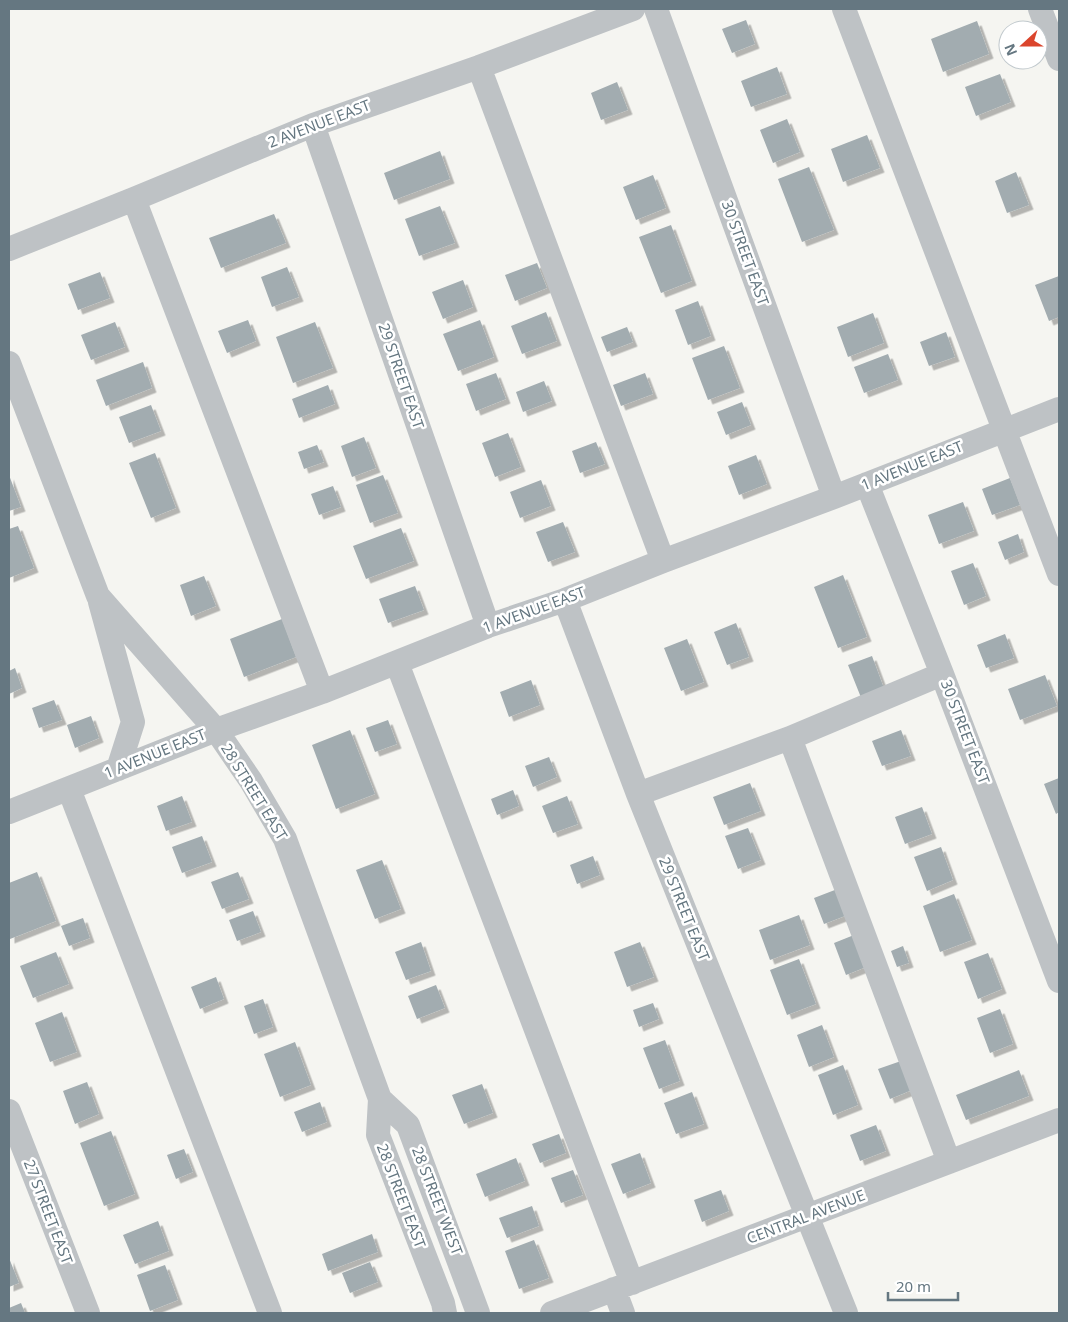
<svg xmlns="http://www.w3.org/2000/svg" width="1068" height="1322" viewBox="0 0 1068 1322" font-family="'Noto Sans',sans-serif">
  <defs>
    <filter id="shadow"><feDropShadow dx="4.5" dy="4.5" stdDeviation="0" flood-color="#0004"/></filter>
  </defs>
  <rect width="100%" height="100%" fill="#f5f5f1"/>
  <path fill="#a2acb0" filter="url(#shadow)" d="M746,20l9,24 -23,9 -10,-24z
    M977,21l12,33 -46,18 -12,-33z
    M777,67l10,27 -36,13 -10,-26z
    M1000,74l11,28 -35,14 -11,-29z
    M617,82l11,28 -27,10 -10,-27z
    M787,119l13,33 -27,11 -13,-33z
    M867,135l13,33 -37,14 -12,-33z
    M440,151l10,28 -56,21 -10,-27z
    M809,167l25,63 -32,12 -24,-63z
    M1016,172l13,33 -22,8 -12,-32z
    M653,175l13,33 -30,12 -13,-33z
    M440,206l15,37 -36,13 -14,-37z
    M274,214l12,29 -65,25 -12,-30z
    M671,225l21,56 -31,12 -22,-56z
    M537,263l10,25 -32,13 -10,-26z
    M287,267l12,30 -27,10 -11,-30z
    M100,272l10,26 -32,12 -10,-26z
    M1059,276v41l-10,4 -14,-36z
    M463,280l10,27 -30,12 -11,-27z
    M698,301l13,35 -23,9 -13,-35z
    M546,312l11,29 -35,13 -11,-28z
    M873,313l11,30 -36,14 -11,-30z
    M248,320l8,21 -29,12 -9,-22z
    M480,320l14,37 -36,14 -15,-37z
    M115,322l10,25 -34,13 -10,-25z
    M315,322l18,46 -40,15 -17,-46z
    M627,327l6,15 -26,10 -6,-15z
    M946,332l9,25 -26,9 -9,-24z
    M724,346l16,42 -32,12 -16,-42z
    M888,354l10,26 -34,13 -10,-26z
    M143,362l9,26 -46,18 -10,-26z
    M496,373l10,26 -30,12 -10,-27z
    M645,373l8,21 -32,12 -8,-21z
    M544,381l8,20 -29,11 -7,-20z
    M328,385l7,19 -36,14 -7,-19z
    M742,402l9,23 -25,10 -9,-23z
    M151,405l10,26 -32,12 -10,-26z
    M508,433l13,34 -26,10 -13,-34z
    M364,437l12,31 -24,9 -11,-31z
    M596,442l9,22 -25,9 -8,-22z
    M317,445l7,17 -20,7 -6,-17z
    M155,453l21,55 -25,10 -22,-55z
    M756,455l11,29 -28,11 -11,-29z
    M9,475l12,32 -12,4z
    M383,475l15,38 -28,10 -14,-38z
    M1010,478l10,27 -28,10 -10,-26z
    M541,480l10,26 -31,12 -10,-26z
    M333,486l8,21 -22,8 -8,-21z
    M963,502l11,29 -35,13 -11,-29z
    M563,522l12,30 -27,10 -12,-30z
    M18,526l16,42 -25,10v-49z
    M401,528l13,33 -48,18 -13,-33z
    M1018,534l6,18 -19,8 -7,-18z
    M973,563l13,33 -22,9 -13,-34z
    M843,575l24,62 -29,11 -24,-61z
    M204,576l12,30 -25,10 -11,-31z
    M415,586l9,24 -36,13 -9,-24z
    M282,619l14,38 -52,20 -14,-38z
    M736,623l13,34 -22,8 -13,-33z
    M1005,634l9,24 -28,10 -9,-23z
    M687,639l17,43 -23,9 -17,-43z
    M872,656l13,35 -23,9 -14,-35z
    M15,668l7,20 -13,6v-23z
    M1045,675l12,31 -37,14 -12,-31z
    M531,680l9,25 -31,12 -9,-25z
    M54,700l8,20 -23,8 -7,-20z
    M91,716l8,22 -24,10 -8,-23z
    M388,720l9,24 -22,8 -9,-24z
    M350,730l25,64 -39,15 -24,-64z
    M901,730l10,26 -29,10 -10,-25z
    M549,757l8,20 -24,10 -8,-21z
    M1059,778v34l-3,2 -12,-30z
    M750,783l11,28 -37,14 -11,-28z
    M513,790l6,16 -22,9 -6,-16z
    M182,796l10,26 -26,9 -9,-25z
    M567,796l11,28 -25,9 -11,-27z
    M922,807l10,27 -27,10 -10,-27z
    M748,828l13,32 -23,9 -13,-33z
    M202,836l10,26 -30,11 -10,-26z
    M941,847l12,33 -26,11 -13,-34z
    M593,856l7,19 -23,9 -7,-19z
    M382,860l19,49 -26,10 -19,-49z
    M37,872l19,49 -46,18 -1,-56z
    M238,872l11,27 -27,10 -11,-27z
    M840,888l10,26 -26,10 -10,-26z
    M954,894l18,46 -32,12 -17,-46z
    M253,911l8,21 -24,9 -8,-21z
    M799,915l11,30 -40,15 -11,-30z
    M83,918l7,20 -21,8 -8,-20z
    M859,933l12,32 -25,10 -12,-32z
    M421,942l10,29 -25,9 -11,-28z
    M640,942l14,35 -27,10 -13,-35z
    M903,946l6,17 -12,4 -6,-16z
    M56,952l13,32 -36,14 -13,-32z
    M988,953l14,36 -24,10 -14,-37z
    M799,959l17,45 -29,11 -17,-45z
    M216,977l8,22 -24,10 -9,-22z
    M436,985l9,23 -28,11 -9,-23z
    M263,999l10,28 -19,7 -10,-28z
    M653,1003l6,16 -20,8 -6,-17z
    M1000,1009l13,35 -23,9 -13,-35z
    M62,1012l15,40 -27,10 -15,-39z
    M822,1025l12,32 -25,10 -12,-32z
    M665,1040l15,41 -21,8 -16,-41z
    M295,1042l16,43 -31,12 -16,-43z
    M901,1061l11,29 -22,9 -12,-30z
    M843,1065l15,40 -25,10 -15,-40z
    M1019,1070l10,26 -63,24 -10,-25z
    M87,1082l12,32 -24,10 -12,-33z
    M482,1084l11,29 -29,11 -12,-29z
    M692,1092l12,32 -28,10 -12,-31z
    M320,1102l7,20 -25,10 -8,-20z
    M876,1125l10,26 -26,10 -10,-26z
    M111,1131l24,63 -31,12 -24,-63z
    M559,1134l7,19 -26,10 -8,-19z
    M184,1149l9,23 -17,7 -9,-24z
    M640,1153l11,30 -28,11 -12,-30z
    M516,1158l9,23 -40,16 -9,-23z
    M573,1170l10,25 -22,8 -10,-25z
    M721,1190l8,21 -27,11 -8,-22z
    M532,1206l7,20 -32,12 -8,-20z
    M158,1221l11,30 -34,13 -12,-29z
    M372,1234l6,18 -50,19 -6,-17z
    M534,1240l15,38 -30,11 -14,-38z
    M9,1258l10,25 -10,4z
    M370,1262l8,20 -28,11 -8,-20z
    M165,1265l13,35 -28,11 -13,-36z
    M21,1303l4,10h-16v-5z"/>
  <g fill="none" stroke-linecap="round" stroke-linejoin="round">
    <path stroke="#bec2c5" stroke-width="24" d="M656,9l178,488
      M844,9l215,565
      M1040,9l19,50
      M479,67l184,494
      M313,125l175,501
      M134,199l188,493
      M9,249l125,-50 179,-74 166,-58 154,-58
      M9,363l89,233 118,134 35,51 34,58 95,260 -2,36 65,168 2,10
      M867,484l75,190 117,307
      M565,600l73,194 208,519
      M100,602l33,120 -15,47
      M397,663l235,620
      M790,738l159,424
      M69,789l201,524
      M638,794l152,-56 152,-64
      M9,812l207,-82 106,-38 166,-66 77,-26 98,-39 171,-64 225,-88
      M380,1099l28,26 70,188
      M9,1111l79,202
      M614,1289l9,24
      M552,1313l507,-193"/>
  </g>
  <g text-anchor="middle" stroke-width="5" stroke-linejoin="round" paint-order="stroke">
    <g font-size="15" fill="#657781" stroke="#fff">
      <text transform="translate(319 124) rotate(-21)" y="5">2 AVENUE EAST</text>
      <text transform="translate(745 253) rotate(70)" y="5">30 STREET EAST</text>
      <text transform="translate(401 376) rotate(71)" y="5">29 STREET EAST</text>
      <text transform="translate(912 466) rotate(-22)" y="5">1 AVENUE EAST</text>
      <text transform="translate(534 610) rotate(-20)" y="5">1 AVENUE EAST</text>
      <text transform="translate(965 732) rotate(69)" y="5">30 STREET EAST</text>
      <text transform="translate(155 754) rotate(-22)" y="5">1 AVENUE EAST</text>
      <text transform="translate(254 792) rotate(58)" y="5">28 STREET EAST</text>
      <text transform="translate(684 909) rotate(68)" y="5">29 STREET EAST</text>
      <text transform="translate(401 1196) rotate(69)" y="5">28 STREET EAST</text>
      <text transform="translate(437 1201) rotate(69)" y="5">28 STREET WEST</text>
      <text transform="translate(48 1212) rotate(69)" y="5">27 STREET EAST</text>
      <text transform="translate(806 1217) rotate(-21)" y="5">CENTRAL AVENUE</text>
    </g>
  </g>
  <rect width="1068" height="1322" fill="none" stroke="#657781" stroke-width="20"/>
  <g transform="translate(1023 45) rotate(249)"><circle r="24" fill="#ffffff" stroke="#c1c9cd"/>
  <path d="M0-4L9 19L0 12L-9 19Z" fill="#db452c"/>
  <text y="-8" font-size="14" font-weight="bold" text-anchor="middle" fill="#657781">N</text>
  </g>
  <path d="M888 1292v8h70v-8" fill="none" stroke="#657781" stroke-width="2.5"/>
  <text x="896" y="1292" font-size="15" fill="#657781" stroke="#ffffff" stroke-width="4" paint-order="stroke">20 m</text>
</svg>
